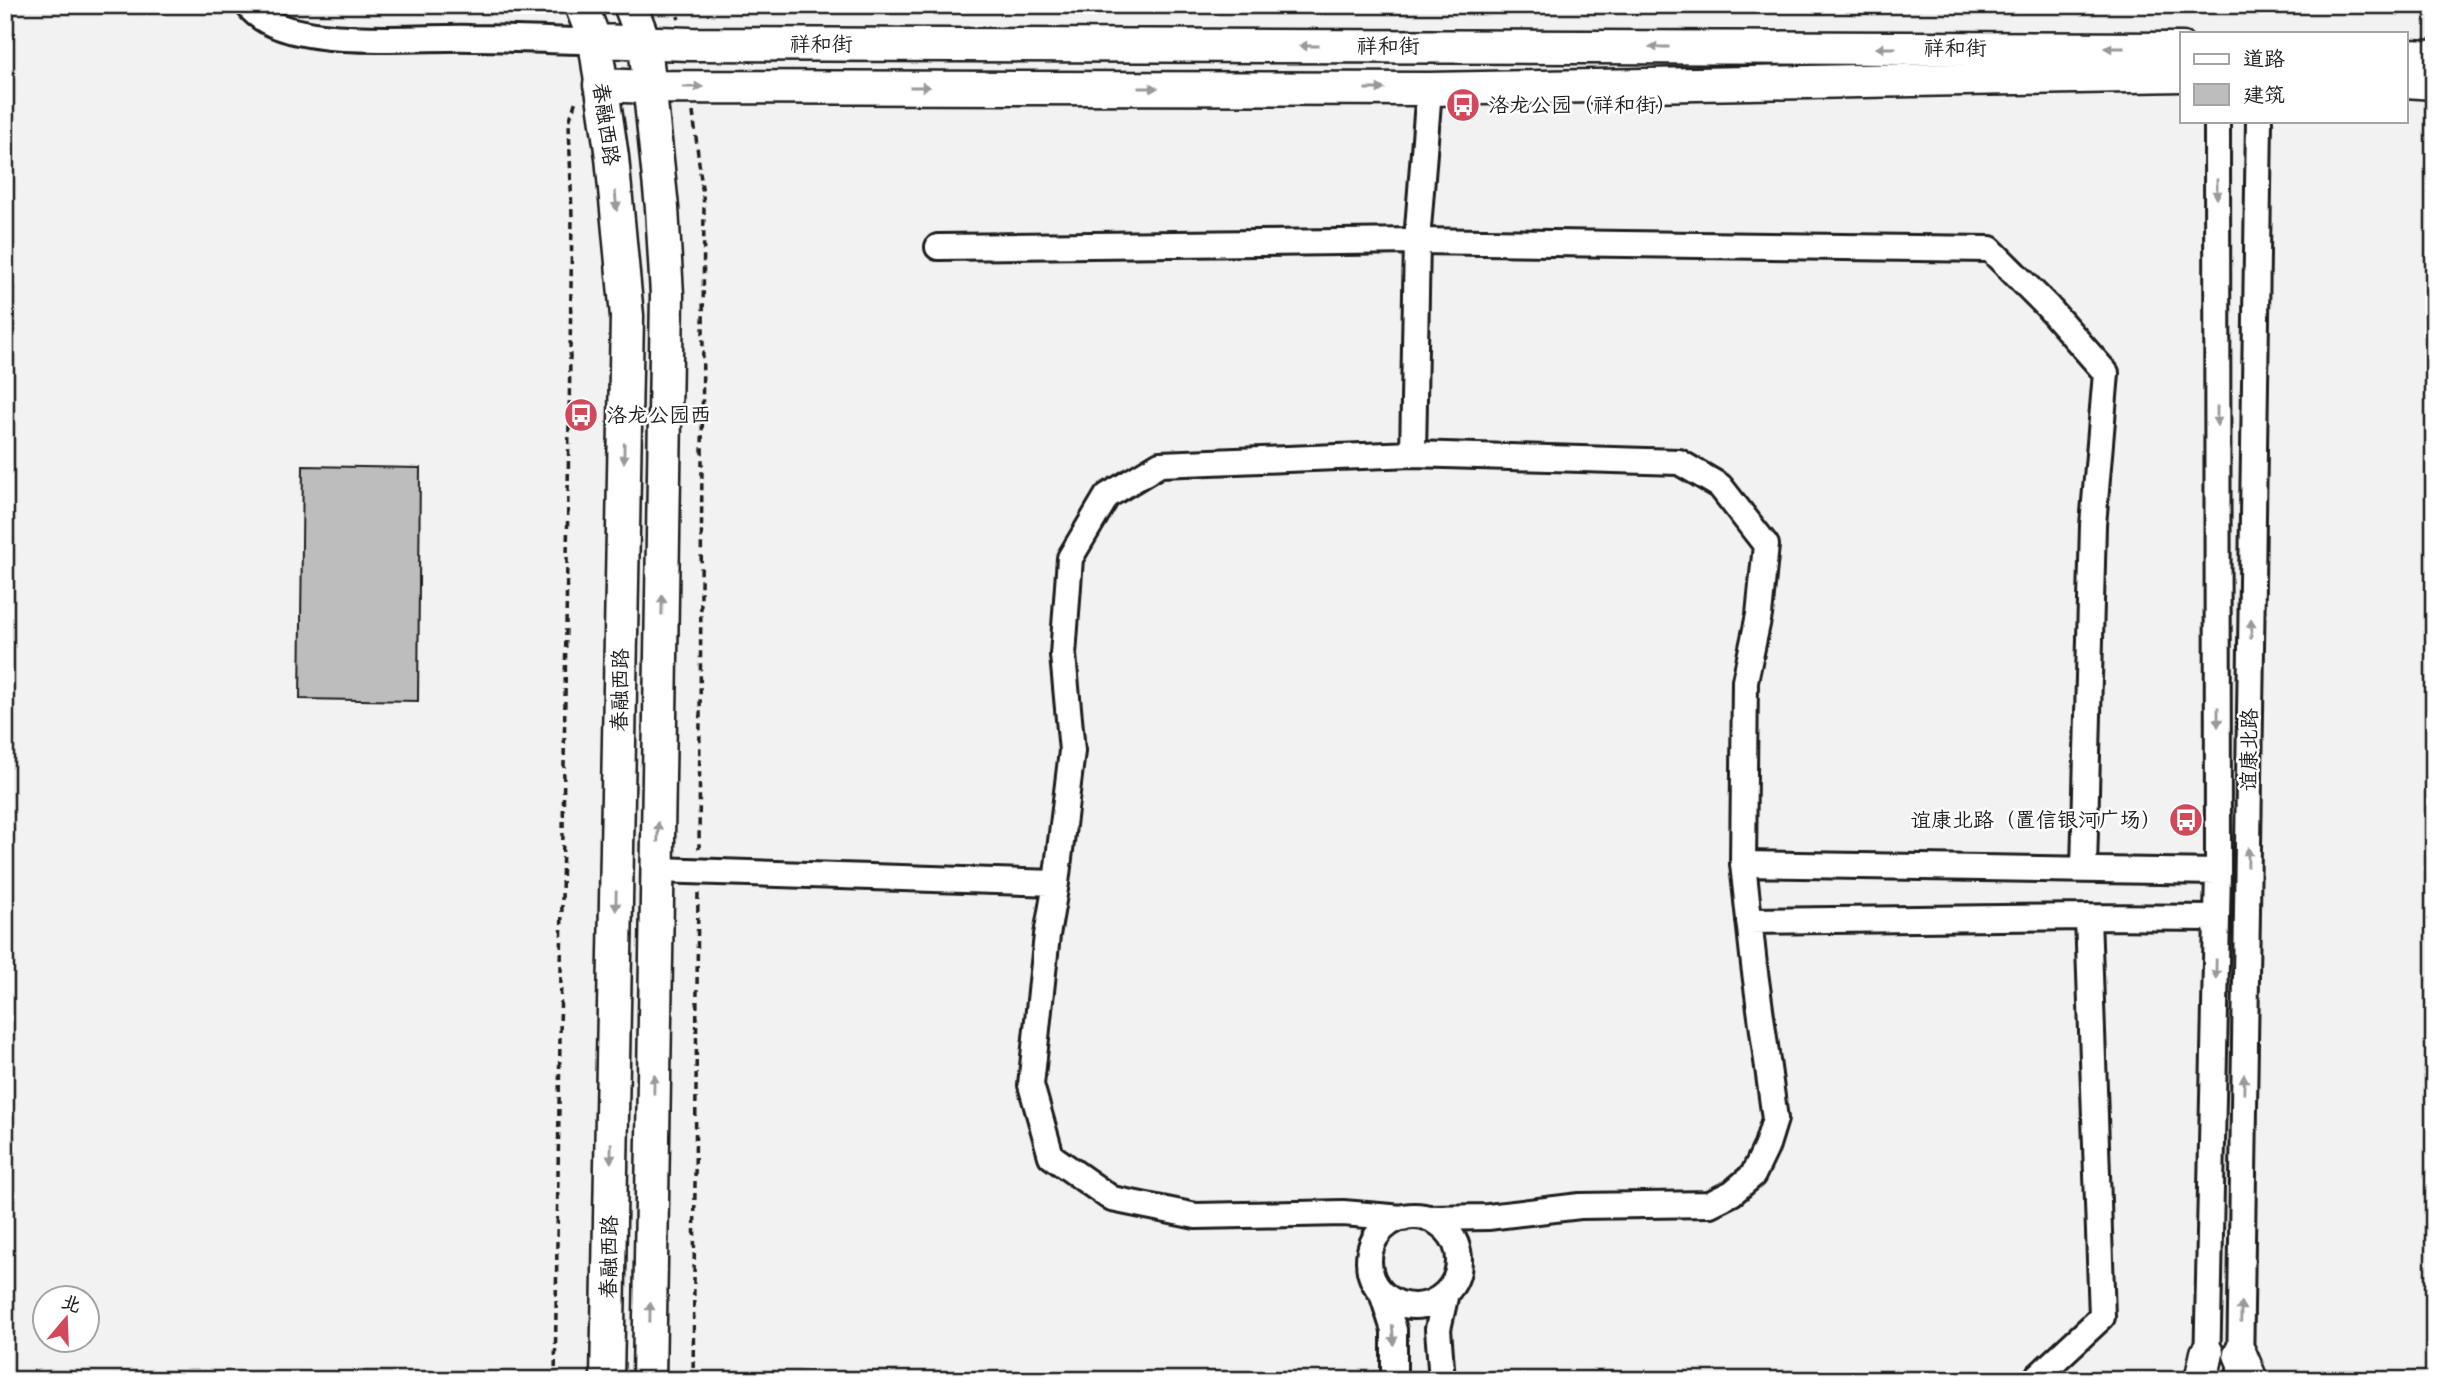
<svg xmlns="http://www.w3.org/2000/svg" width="2439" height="1385" viewBox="0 0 2439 1385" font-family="'Shantell Sans','LXGW WenKai TC',sans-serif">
  <rect width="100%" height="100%" fill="#f2f2f2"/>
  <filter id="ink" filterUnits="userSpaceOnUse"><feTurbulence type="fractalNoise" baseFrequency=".0143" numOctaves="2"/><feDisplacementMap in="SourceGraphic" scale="14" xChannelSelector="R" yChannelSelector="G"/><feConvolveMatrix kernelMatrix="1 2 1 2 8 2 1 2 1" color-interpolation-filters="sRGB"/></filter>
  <g filter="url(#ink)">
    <path fill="#bdbdbd" stroke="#1c1c1c" stroke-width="2" d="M303,466l117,2 -2,233 -118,-2z"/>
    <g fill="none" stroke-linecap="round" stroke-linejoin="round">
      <g stroke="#1c1c1c" stroke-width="30">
        <path id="minor" d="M248,5c32,47 170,31 223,33 41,0 82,3 124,3
          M938,247l479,-6 573,8 57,57 59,67 -13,152 -9,343
          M1413,454l4,-213 12,-152
          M1743,864l475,8
          M657,870l399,13
          M1749,921l339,-4 129,1
          M1369 1261a45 45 0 1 1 90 0a45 45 0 1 1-90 0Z
          M1403,1218l-60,-5 -147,3 -84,-17 -61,-43 -20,-71 16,-150 9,-52 16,-132 -9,-96 7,-97 37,-62 53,-32 253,-10 266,8 41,24 46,59 -7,70 -14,66 -2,183 11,101 21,154 -9,29 -13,27 -21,18 -22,11 -130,2 -92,11 -62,1
          M1382,1293l12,37v50
          M2207,1369l11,-497 -1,-751
          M2240,1372l19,-1251
          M1442,1380l-4,-51 8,-36
          M2034,1380l68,-63 -14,-400"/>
      </g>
      <g stroke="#1c1c1c" stroke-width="37">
        <path id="major" d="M581,5l14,36 17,116 15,159 -20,1064
          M630,5l15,39 17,164 5,87 -18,1085
          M595,41l95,3 1492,5
          M2406,56l28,1
          M2406,81l28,2
          M600,85l50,2 779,2 753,-14
          M2240,1354l11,26
          M2201,1380l6,-27"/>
      </g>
      <path stroke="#1c1c1c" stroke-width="3.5" stroke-dasharray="7 5" stroke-linecap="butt" d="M548,5l9,8
        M673,5l6,14
        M2276,5v9
        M2210,12v-7
        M693,112l11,93 -5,644
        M555,1380l17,-1162 -3,-96 7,-22
        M693,1380l5,-488"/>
      <use href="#minor" stroke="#fff" stroke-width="24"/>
      <use href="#major" stroke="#fff" stroke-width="32"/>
    </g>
    <defs><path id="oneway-solid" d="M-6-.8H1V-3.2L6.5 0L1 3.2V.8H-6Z" transform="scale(1.75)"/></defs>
    <g fill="#999">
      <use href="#oneway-solid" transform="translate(1309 46) rotate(-180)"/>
      <use href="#oneway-solid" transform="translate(1659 47) rotate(-180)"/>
      <use href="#oneway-solid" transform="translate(1886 48) rotate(-180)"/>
      <use href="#oneway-solid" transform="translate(2114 48) rotate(-180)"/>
      <use href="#oneway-solid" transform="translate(693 87)"/>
      <use href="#oneway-solid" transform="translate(920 87)"/>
      <use href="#oneway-solid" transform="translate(1148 88)"/>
      <use href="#oneway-solid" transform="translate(1375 89)"/>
      <use href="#oneway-solid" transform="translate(2217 189) rotate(90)"/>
      <use href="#oneway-solid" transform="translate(616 201) rotate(85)"/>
      <use href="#oneway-solid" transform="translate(2217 416) rotate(90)"/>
      <use href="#oneway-solid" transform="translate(624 453) rotate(91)"/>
      <use href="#oneway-solid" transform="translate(662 605) rotate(-89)"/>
      <use href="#oneway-solid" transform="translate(2251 629) rotate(-89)"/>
      <use href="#oneway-solid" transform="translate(2218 717) rotate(90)"/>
      <use href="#oneway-solid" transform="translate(658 832) rotate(-89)"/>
      <use href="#oneway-solid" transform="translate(2248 857) rotate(-89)"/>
      <use href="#oneway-solid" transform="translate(616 901) rotate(91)"/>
      <use href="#oneway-solid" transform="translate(2216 969) rotate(91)"/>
      <use href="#oneway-solid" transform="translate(654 1084) rotate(-89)"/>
      <use href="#oneway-solid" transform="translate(2244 1084) rotate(-89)"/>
      <use href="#oneway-solid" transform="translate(611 1153) rotate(91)"/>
      <use href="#oneway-solid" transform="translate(650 1312) rotate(-89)"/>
      <use href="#oneway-solid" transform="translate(2241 1312) rotate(-89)"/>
      <use href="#oneway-solid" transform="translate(1393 1335) rotate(86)"/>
    </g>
  </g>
  <defs>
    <g id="bus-disc" transform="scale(1.75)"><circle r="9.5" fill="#d1495b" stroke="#fff"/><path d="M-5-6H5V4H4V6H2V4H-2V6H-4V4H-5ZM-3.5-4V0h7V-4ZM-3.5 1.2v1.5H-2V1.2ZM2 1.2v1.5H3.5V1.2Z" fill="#fff"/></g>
  </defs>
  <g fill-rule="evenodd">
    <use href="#bus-disc" x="1463" y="105"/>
    <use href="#bus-disc" x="581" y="415"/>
    <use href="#bus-disc" x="2186" y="820"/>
  </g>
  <g text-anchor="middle" stroke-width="5" stroke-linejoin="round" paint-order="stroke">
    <g font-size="21" fill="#1c1c1c" stroke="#fff">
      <text x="821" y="51">祥和街</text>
      <text x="1388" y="53">祥和街</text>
      <text x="1955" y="55">祥和街</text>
      <text transform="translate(606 124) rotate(82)" y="7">春融西路</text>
      <text transform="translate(620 690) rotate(-89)" y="7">春融西路</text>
      <text transform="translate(2249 750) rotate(-89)" y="7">谊康北路</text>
      <text transform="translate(609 1257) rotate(-89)" y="7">春融西路</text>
    </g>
    <g font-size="21" fill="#1c1c1c" stroke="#fff" text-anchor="start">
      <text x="1488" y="112">洛龙公园（祥和街）</text>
      <text x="606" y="422">洛龙公园西</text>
      <text x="2162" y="827" text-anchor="end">谊康北路（置信银河广场）</text>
    </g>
  </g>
  <rect width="2439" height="1385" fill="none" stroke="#fff" stroke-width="28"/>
  <rect x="14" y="14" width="2411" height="1357" fill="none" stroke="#1c1c1c" stroke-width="2.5" filter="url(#ink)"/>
  <rect x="2180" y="32" width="228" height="91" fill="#ffffff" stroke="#a4a4a4" stroke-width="2"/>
  <rect x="2194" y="54" width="35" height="10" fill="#ffffff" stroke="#a4a4a4" stroke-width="2"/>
  <text x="2243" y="66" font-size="21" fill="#1c1c1c">道路</text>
  <rect x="2194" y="84" width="35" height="21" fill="#bdbdbd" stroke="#a4a4a4" stroke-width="2"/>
  <text x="2243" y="102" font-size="21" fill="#1c1c1c">建筑</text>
  <g transform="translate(66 1319) rotate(19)"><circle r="33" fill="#ffffff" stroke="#a4a4a4" stroke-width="2"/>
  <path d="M0-5L12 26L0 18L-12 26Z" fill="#d1495b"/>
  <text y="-10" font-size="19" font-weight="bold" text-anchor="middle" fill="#1c1c1c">北</text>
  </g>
</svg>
